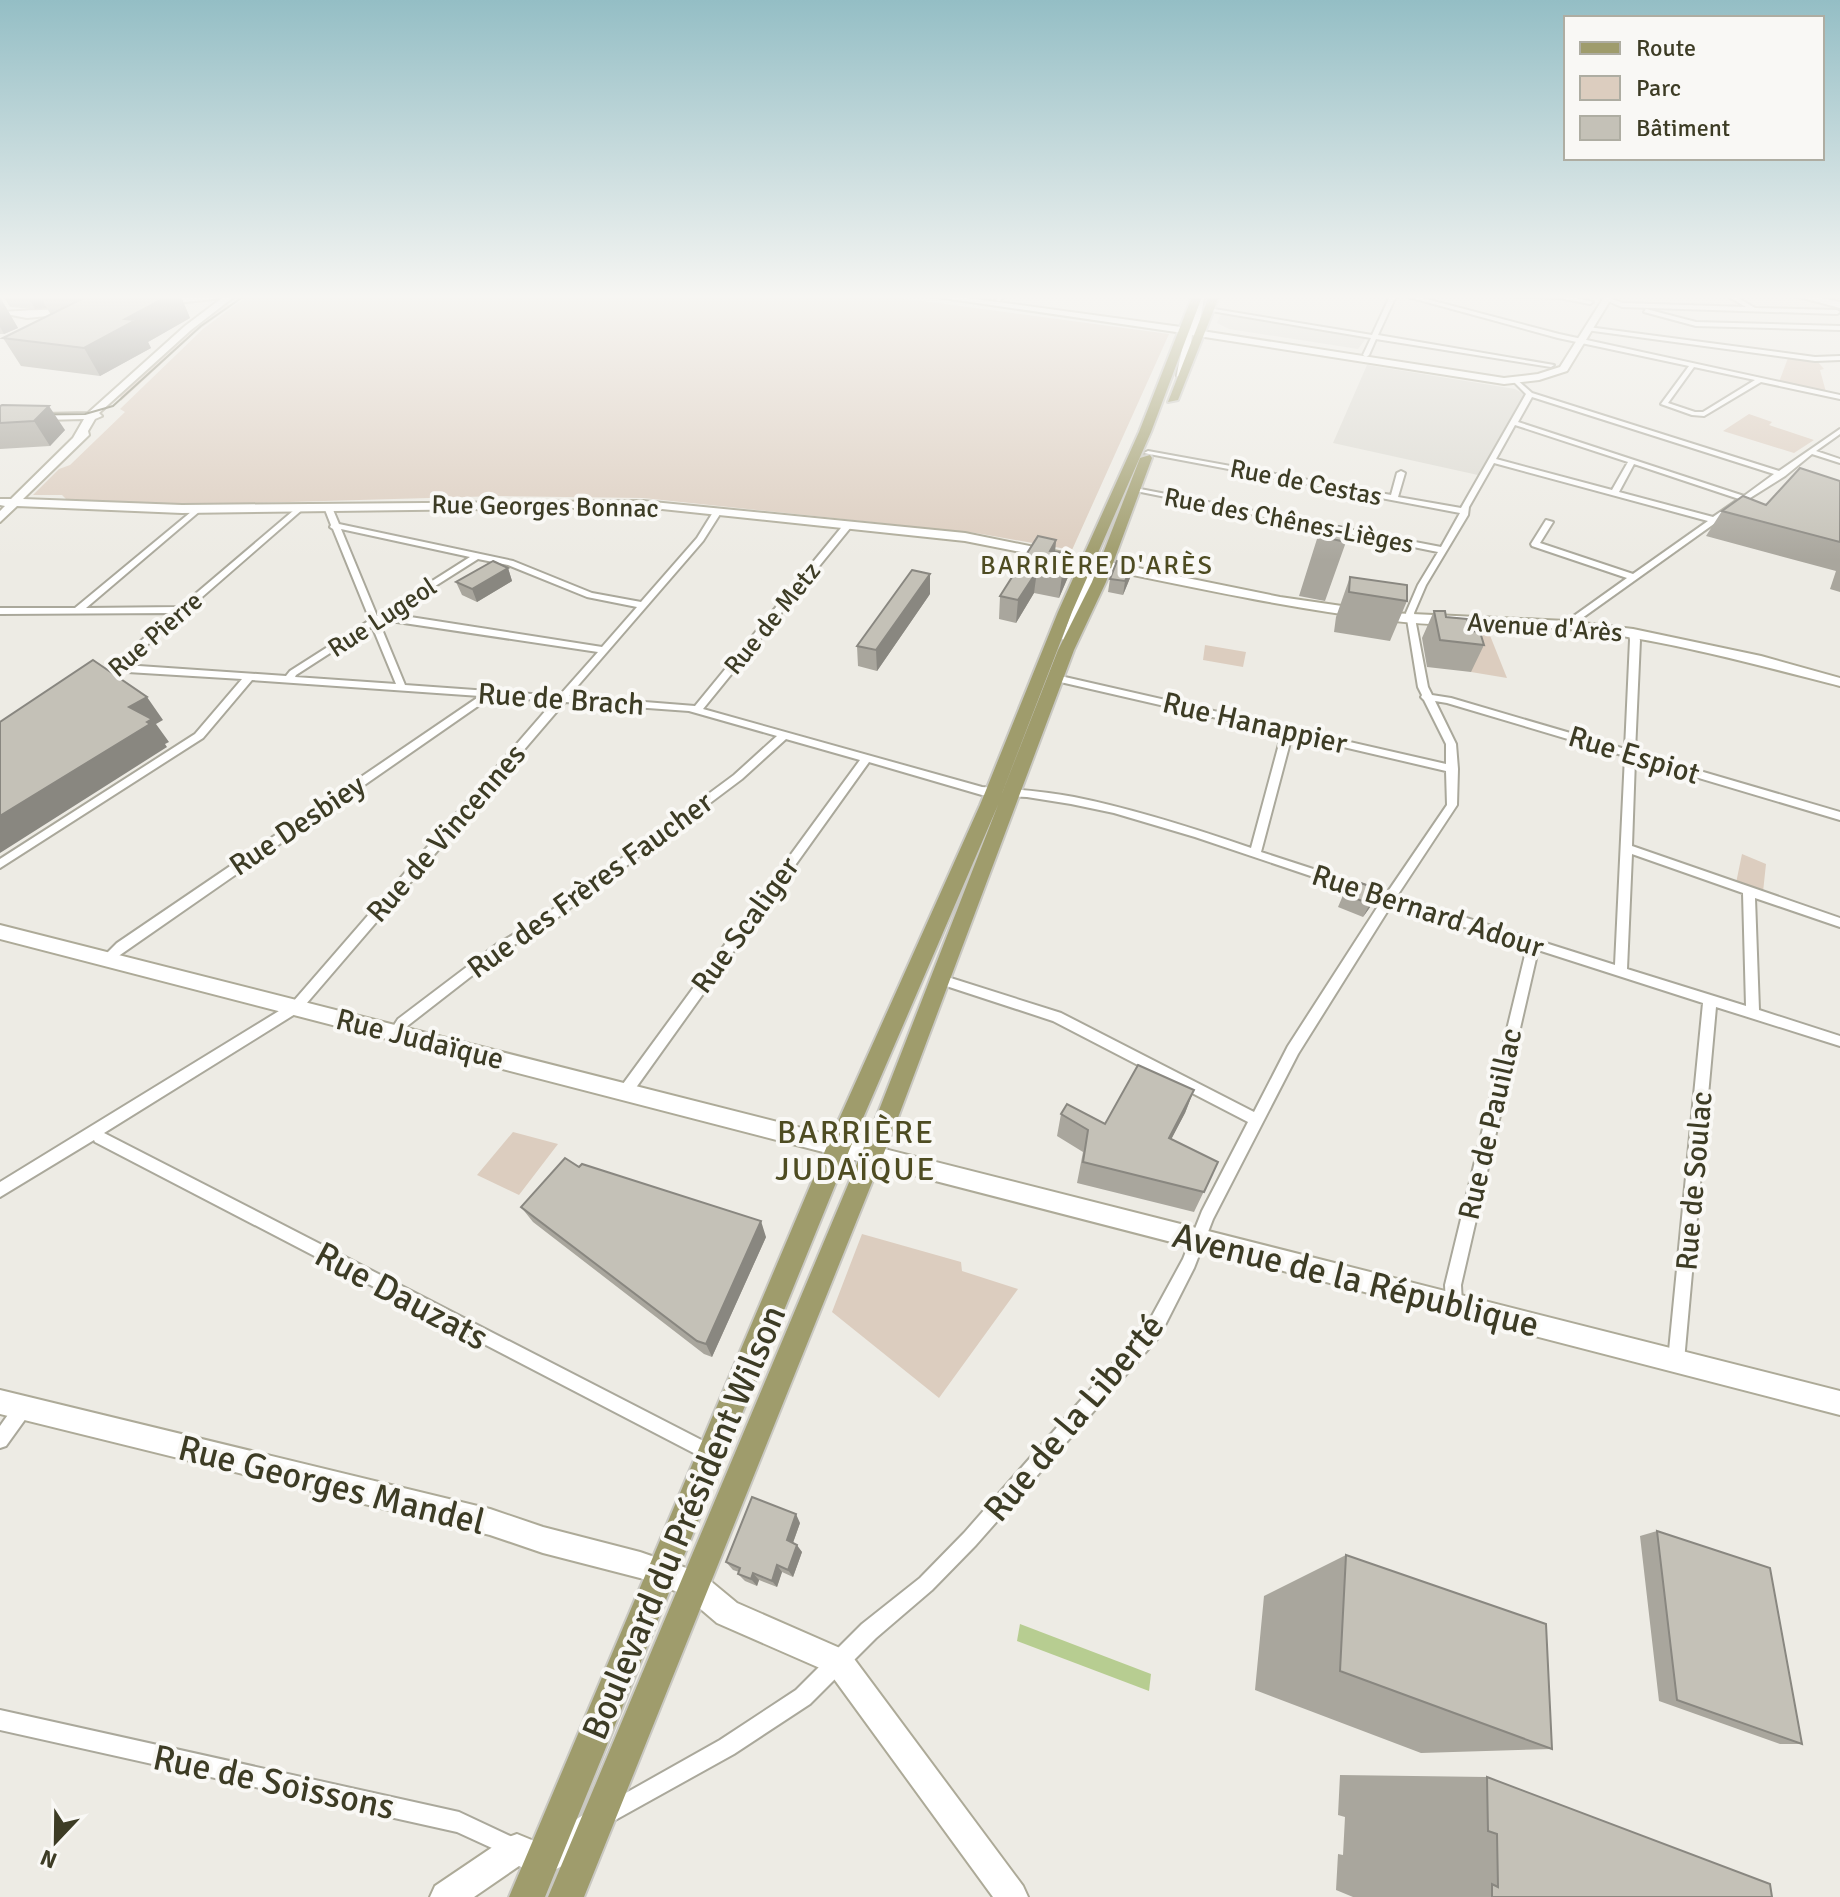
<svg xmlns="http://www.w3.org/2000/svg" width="1840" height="1897" viewBox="0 0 1840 1897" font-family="Signika,sans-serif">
  <rect width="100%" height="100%" fill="#edebe4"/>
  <path fill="#dcdad2" d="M1226,314l139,22 2,1 -9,12 -129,-20 -12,-6 3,-7z
    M1367,365l148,24 9,5 -46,81 -145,-32z"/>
  <path fill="#dccdbf" d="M870,294l299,40 -97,216 -96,-17 -333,-35 -144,-2 -311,9 -121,-5 -5,-5h-29l26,-26 11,-4 55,-53 -5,-3 84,-81 45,-33z
    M224,304l9,1 -37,27 -75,69 -1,-6 75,-69z
    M1788,358l29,3 7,8 -4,1 6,22 -47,-10z
    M1749,414l23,8 -3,3 45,15 -20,13 -71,-22z
    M1468,627l19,1 20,50 -36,-6z
    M1205,645l41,7 -3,15 -40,-7z
    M1742,854l24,10 -3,28 -27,-9z
    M513,1132l45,12 -39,51 -42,-20z
    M862,1234l99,28 1,9 56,18 -79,109 -107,-86z"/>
  <path fill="#b7cd91" d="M1020,1624l131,50 -2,17 -132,-50z"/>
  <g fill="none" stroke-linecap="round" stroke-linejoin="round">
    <g stroke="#aaa89b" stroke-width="4">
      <path id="street" d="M1000,294h6l-6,7h-4z
        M1391,294h6l-19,41 176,30 -3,2 -175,-28 -7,16 -3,2 -3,-2 8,-17 -166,-28 3,-2 164,27z
        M1397,294h10l152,40 281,61v4l-79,-17 -57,34 -12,-1 -31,-11 28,-38 -131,-28zM1694,367l61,13 -52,32h-8l-27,-9z
        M1500,294h60l33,8 -3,2 -30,-6 -57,-2z
        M1724,294h7l24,14 82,2 3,2 -3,2 -215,-7 -19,-8 3,-2 17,6 123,4z
        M1646,309l50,13 144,4v4l-144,-4 -52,-14z
        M1588,327l227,30 25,-1v4l-25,1 -229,-31z
        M1516,379l16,14 247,78 61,-42v5l-24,17 24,8v4l-28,-9 -27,22 -35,22v3h-4l-168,120 -1,7 -3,1 -4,-3 1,-8 56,-40 -95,-32 -1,-2 15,-24 7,2 -13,21 93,31 75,-53 -214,-58 -25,44 -1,8 -42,70 -12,28 14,74 4,8 19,3 174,51 5,-109 -1,-7 4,-3 3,1 4,9 -5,112 205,60v8l-205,-61 -3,87 208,72v9l-85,-29 4,112 81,26v10l-124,-39 -32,354 -2,6 -6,2 -6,-2 -2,-6 35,-358 -165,-53 -77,335 1,19 -3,5 -5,3 -5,-3 -3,-5 -1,-19 82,-338 -135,-43 -94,150 -85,165 -19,49 -35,69 -183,208 -44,45 -56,48 -66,66 -76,50 -126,70 -7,-3 -3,-7 3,-7 119,-67 76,-50 66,-66 58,-46 44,-45 183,-208 36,-66 19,-48 46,-89 -195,-101 -119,-39 -2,-3 2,-3 4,-2 123,39 193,99 34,-66 94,-146 -187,-63 -81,-24 -43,-9 -44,-7 -45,-2 -113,-33 -239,334 -5,2 -5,-2 -2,-4 2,-4 240,-328 -74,-21 -44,40 -197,148 -40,23 -99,77c-4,6 -7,13 -16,10l-1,-4 9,-14 99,-75 40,-23 197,-146 43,-39 -88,-25 -124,-9 -265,309 -196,122 613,315 2,6 -2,6 -6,2 -616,-320 -1,-2 -94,57v-15l292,-179 262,-302 -63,-4 -384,267 -4,-2 -2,-3 16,-16 363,-247 -228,-16 -49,58 -203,130v-9l195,-125 47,-55 -131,-8 -2,-2 4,-4 60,-52 -173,1v-6h75l122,-101 4,2 -1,2 -114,97 94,-1 120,-102 4,2 -1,2 -179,156 162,11 4,-5 80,-51 -37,-91 -3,-2 1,-2 -7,-18 1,-2h6l8,19 174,37 79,32 49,9 56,-64 18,-29h3l4,2 -19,30 -134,155 126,10 150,-183h3l4,2 -1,2 -148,182 279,78c31,2 61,4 92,10 60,12 119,31 177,51l31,-115 -226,-52 -5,-3 5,-3 390,89v-20l-22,-44 -3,-3 1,-2 -4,-8 -12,-74 12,-28 20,-33 -307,-62 4,-2 306,59 19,-34 -316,-60 4,-2 243,44 6,-22 4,-2 4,2 -7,24 63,11 65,-114 -13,-13zM1532,397l242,77 -30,22 -226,-74zM1515,425l113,37 -16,28 -116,-31zM1634,464l105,35 -26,18 -94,-25zM341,529l129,28 -93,59zM478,559l30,6 79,32 50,10 -35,40 -211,-33zM385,618l12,4 201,30 -39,44 -154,-11 -26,-63zM372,626l24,58 -101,-7 1,-2zM1435,701l12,2 178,53 -10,209 -218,-69 60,-91 1,-36 -2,-25zM1292,735l154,36 1,34 -60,88 -126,-41zM1632,854l111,39 3,113 -119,-37z
        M23,1400l6,2 2,6 -2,6 -23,32 -6,2v-22l17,-24z
        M0,1710l459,102 64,30 3,7 -3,7 -7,3 -59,-27 -457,-102z"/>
    </g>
    <g stroke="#adaa98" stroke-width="4">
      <path id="secondary" d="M214,294l21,2 -44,34 -92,83 3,3 -7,3 -7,12 1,4 -66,64 159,6 461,-4 322,32 315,64 110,16 176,8 67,8 128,27 79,22v8c-90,-23 -179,-48 -272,-57 -61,-5 -122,-1 -182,-9 -98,-12 -195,-33 -292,-53l1,13 -19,59 -7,4 -7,-4 21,-59 -2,-16 -116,-23 -322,-34 -461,6 -165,-7 -17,16v-11l5,-5 -5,-1v-6h11l62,-61 11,-19 -84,2v-6l88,-2 97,-87 37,-28 -63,7 -3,-5z
        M916,294h23l242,33 4,-4 7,6 -3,-4 8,-31h8l-6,31 3,6 302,47 34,-4 22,-7 46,-73h8l-47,77 -28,9 -35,4 -312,-49 -5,41 -5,3 -5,-3c1,-13 8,-33 6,-43z
        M1788,294h15l37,8v6z
        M74,308l3,5 -50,5 -26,-5c7,-3 59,-3 73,-5z
        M0,925l1840,466v24l-1840,-476z
        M0,1390l490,119 53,18 97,25 52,18 10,4 35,29 112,49 174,234 5,11h-35l-164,-225 -112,-49 -34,-29 -43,-16 -97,-25 -53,-18 -490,-121z
        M591,1810l11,4 4,11c-8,21 -43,42 -64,51l-23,-10 -45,31h-44l5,-11 71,-48 11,-4 22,9z"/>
    </g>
    <g stroke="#c9c8c2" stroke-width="4">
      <path id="primary" d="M1193,294h10l-52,138 -79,180 -73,189 59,-151 34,-68 48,-124 10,-3 2,3 -46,124 -32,68 -178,473 -312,774h-36l326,-774 124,-318 -147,341 -306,751h-36l318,-751 153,-341 78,-193 81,-180z
        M1210,294h10l-42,106 -10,2z"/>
    </g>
    <use href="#street" fill="#fff" fill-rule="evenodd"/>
    <use href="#secondary" fill="#fff" fill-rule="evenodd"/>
    <use href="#primary" fill="#9f9c6c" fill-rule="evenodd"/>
    <path stroke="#787760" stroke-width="2" d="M0,415l85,-1 28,-8 88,-80 46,-32"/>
  </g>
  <path fill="#a9a69d" d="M0,294h181h-1l10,24 -42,24 3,6 -51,28 -79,-10 -18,-28 48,-23 -4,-7 -12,1 -25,-2 -6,-10 -3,2 17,29 -14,6h-4z
    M0,406l65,24 -15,16 -50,3z
    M1840,481v111l-10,-3 6,-18 -130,-35 16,-25 44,-6z
    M1322,523l24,19 -21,59 -26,-5z
    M1056,540l-1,12 13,25 -9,21 -25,-5 -18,30 -17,-4 1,-23z
    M1133,565l-3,13 -7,17 -15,-3 2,-13z
    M508,568l4,13 -35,21 -15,-7 -6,-13z
    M1350,577l57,24 -17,40 -56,-9 2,-15z
    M930,594l-53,77 -19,-5 -1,-20z
    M1434,611l37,20 13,14 -13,27 -44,-5 -5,-29z
    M1350,879l23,24 -10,14 -25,-10z
    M1194,1090l-9,23 -14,26 47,23 -24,50 -117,-29 6,-31 -26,-16 4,-22 44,10z
    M579,1167l187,70 -54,120 -8,-3 -171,-132 -12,-15z
    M800,1523l-7,20 9,9 -9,25 -11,-5 -5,15 -18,-7 -2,6 -12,-5 -7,-7 1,-2 -6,-2 -7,-8z
    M1657,1531l145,213h-22l-121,-43 -19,-165z
    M1346,1555l206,194 -131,4 -166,-63 9,-94z
    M1340,1775l147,2 285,120h-419l-17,-7 2,-36 5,1 2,-38 -7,-2z"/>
  <path fill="#898780" d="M0,294h2l2,3 -3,2 17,29 -14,6 -4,-7z
    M26,294h155h-1l10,24 -42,24 3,6 -51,28 -16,-28 -4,-48 -40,-4 7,12 -12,1z
    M49,406l16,24 -15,16 -16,-25z
    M1056,540l-2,22 -7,12 3,-23z
    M1071,554l-3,23 -9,21 3,-23z
    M1133,565l-3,13 -7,17 2,-14z
    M508,568l4,13 -35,21 -5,-13z
    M1037,571l-3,22 -18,30 2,-23z
    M930,574v20l-53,77 -1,-21z
    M147,697l16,23 -7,4 13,18 -4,2 2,3 -167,106v-37l129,-109z
    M1380,890l-7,13 -10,14 7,-13z
    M1194,1090l-9,23 -24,46 8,-21z
    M761,1221l5,16 -54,120 -6,-13z
    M796,1514l4,9 -9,25 -4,-8z
    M797,1545l5,7 -9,25 -5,-7z
    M777,1565l5,7 -5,15 -5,-6z
    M753,1573l6,7 -2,6 -6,-7z"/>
  <path fill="#c4c1b7" stroke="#898780" stroke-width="2" d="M44,294h128l-47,25 11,1 -52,28 -81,-10 77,-38 -40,-4z
    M2,405l47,1 -15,15 -34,2v-17z
    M1800,468l40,13v61l-118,-31 21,-15 23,9z
    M1322,523l27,5 -3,14 -28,-6z
    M1038,536l18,4 -6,11 21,3 -9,21 -25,-4 -19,29 -18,-4z
    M493,561l15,7 -36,21 -16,-7z
    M1117,561l16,4 -8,16 -15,-2z
    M912,570l18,4 -54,76 -19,-4z
    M1350,577l57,8v16l-58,-9z
    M1434,611h11l1,6 21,2 4,12 9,1 4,13 -44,-5z
    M93,660l54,37 -18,10 23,12 -5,3 3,2 -150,92v-94z
    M1350,879l30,11 -10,14 -26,-10z
    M1138,1065l56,25 -25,48 49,24 -14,30 -121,-30 5,-32 -27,-16 6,-10 38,20z
    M565,1158l14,9 3,-3 179,57 -55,123 -9,-3 -176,-134z
    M752,1497l44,17 -9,26 10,5 -9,25 -11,-5 -5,16 -19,-8 -2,6 -13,-5 2,-6 -14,-6z
    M1657,1531l113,37 32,176 -125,-44z
    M1346,1555l200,69 6,125 -212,-78z
    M1487,1777l283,107 2,13h-280v-13l6,3 -1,-53 -9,-3z"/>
  <linearGradient id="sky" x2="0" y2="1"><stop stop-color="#94bec5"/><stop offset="0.53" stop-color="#f7f6f3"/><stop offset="1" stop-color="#f7f6f3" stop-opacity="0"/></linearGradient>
  <rect width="1840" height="560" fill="url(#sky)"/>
  <g text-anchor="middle" stroke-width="8" stroke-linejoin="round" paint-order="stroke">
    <g font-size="26" fill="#3d3c25" stroke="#f9f8f5">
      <text transform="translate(1306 482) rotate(11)" y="9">Rue de Cestas</text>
      <text transform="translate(545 506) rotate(1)" y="9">Rue Georges Bonnac</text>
      <text transform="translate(1289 520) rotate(11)" y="9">Rue des Chênes-Lièges</text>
      <text transform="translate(382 617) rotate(-33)" y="9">Rue Lugeol</text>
      <text transform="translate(772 618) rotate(-51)" y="9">Rue de Metz</text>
      <text transform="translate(1545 627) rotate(4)" y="9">Avenue d'Arès</text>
      <text transform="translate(155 634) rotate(-41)" y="9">Rue Pierre</text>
    </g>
    <g font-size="26" letter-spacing="2" fill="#4e4c22" stroke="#f9f8f5">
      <text x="1097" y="574">BARRIÈRE D'ARÈS</text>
    </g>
    <g font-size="30" fill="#3d3c25" stroke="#f9f8f5">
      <text transform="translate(561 699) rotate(4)" y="10">Rue de Brach</text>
      <text transform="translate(1255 723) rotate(13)" y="10">Rue Hanappier</text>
      <text transform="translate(1634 755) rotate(17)" y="10">Rue Espiot</text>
      <text transform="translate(297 825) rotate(-34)" y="10">Rue Desbiey</text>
      <text transform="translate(446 833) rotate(-49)" y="10">Rue de Vincennes</text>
      <text transform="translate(590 885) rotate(-36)" y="10">Rue des Frères Faucher</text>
      <text transform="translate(1428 911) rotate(18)" y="10">Rue Bernard Adour</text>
      <text transform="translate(745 925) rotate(-54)" y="10">Rue Scaliger</text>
      <text transform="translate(420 1039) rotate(14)" y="10">Rue Judaïque</text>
      <text transform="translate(1490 1124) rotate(-77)" y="10">Rue de Pauillac</text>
      <text transform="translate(1694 1181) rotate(-85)" y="10">Rue de Soulac</text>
    </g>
    <g font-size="32" letter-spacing="2" fill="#4e4c22" stroke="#f9f8f5">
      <text x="856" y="1143">BARRIÈRE<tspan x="856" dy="37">JUDAÏQUE</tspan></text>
    </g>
    <g font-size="36" fill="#3d3c25" stroke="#f9f8f5">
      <text transform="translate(1356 1279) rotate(14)" y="13">Avenue de la République</text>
      <text transform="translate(402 1295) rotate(28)" y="13">Rue Dauzats</text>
      <text transform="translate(1073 1417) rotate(-50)" y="13">Rue de la Liberté</text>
      <text transform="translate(332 1484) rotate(14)" y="13">Rue Georges Mandel</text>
      <text transform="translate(683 1522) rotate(-67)" y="13">Boulevard du Président Wilson</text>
      <text transform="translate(274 1781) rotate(12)" y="13">Rue de Soissons</text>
    </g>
  </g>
  <rect x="1564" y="16" width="260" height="144" fill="#f9f8f5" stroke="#aeada2" stroke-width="2"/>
  <rect x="1580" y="42" width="40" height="12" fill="#9f9c6c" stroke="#aeada2" stroke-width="2"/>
  <text x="1636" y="56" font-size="24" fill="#3d3c25">Route</text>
  <rect x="1580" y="76" width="40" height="24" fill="#dccdbf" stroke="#aeada2" stroke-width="2"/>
  <text x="1636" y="96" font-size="24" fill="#3d3c25">Parc</text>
  <rect x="1580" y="116" width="40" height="24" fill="#c4c1b7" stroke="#aeada2" stroke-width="2"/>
  <text x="1636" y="136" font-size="24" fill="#3d3c25">Bâtiment</text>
  <g transform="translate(56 1841) rotate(202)" stroke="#f9f8f5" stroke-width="6" paint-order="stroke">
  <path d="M0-6L14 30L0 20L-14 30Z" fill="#3d3c25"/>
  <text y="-12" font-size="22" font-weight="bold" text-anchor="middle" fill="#3d3c25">N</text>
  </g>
</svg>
